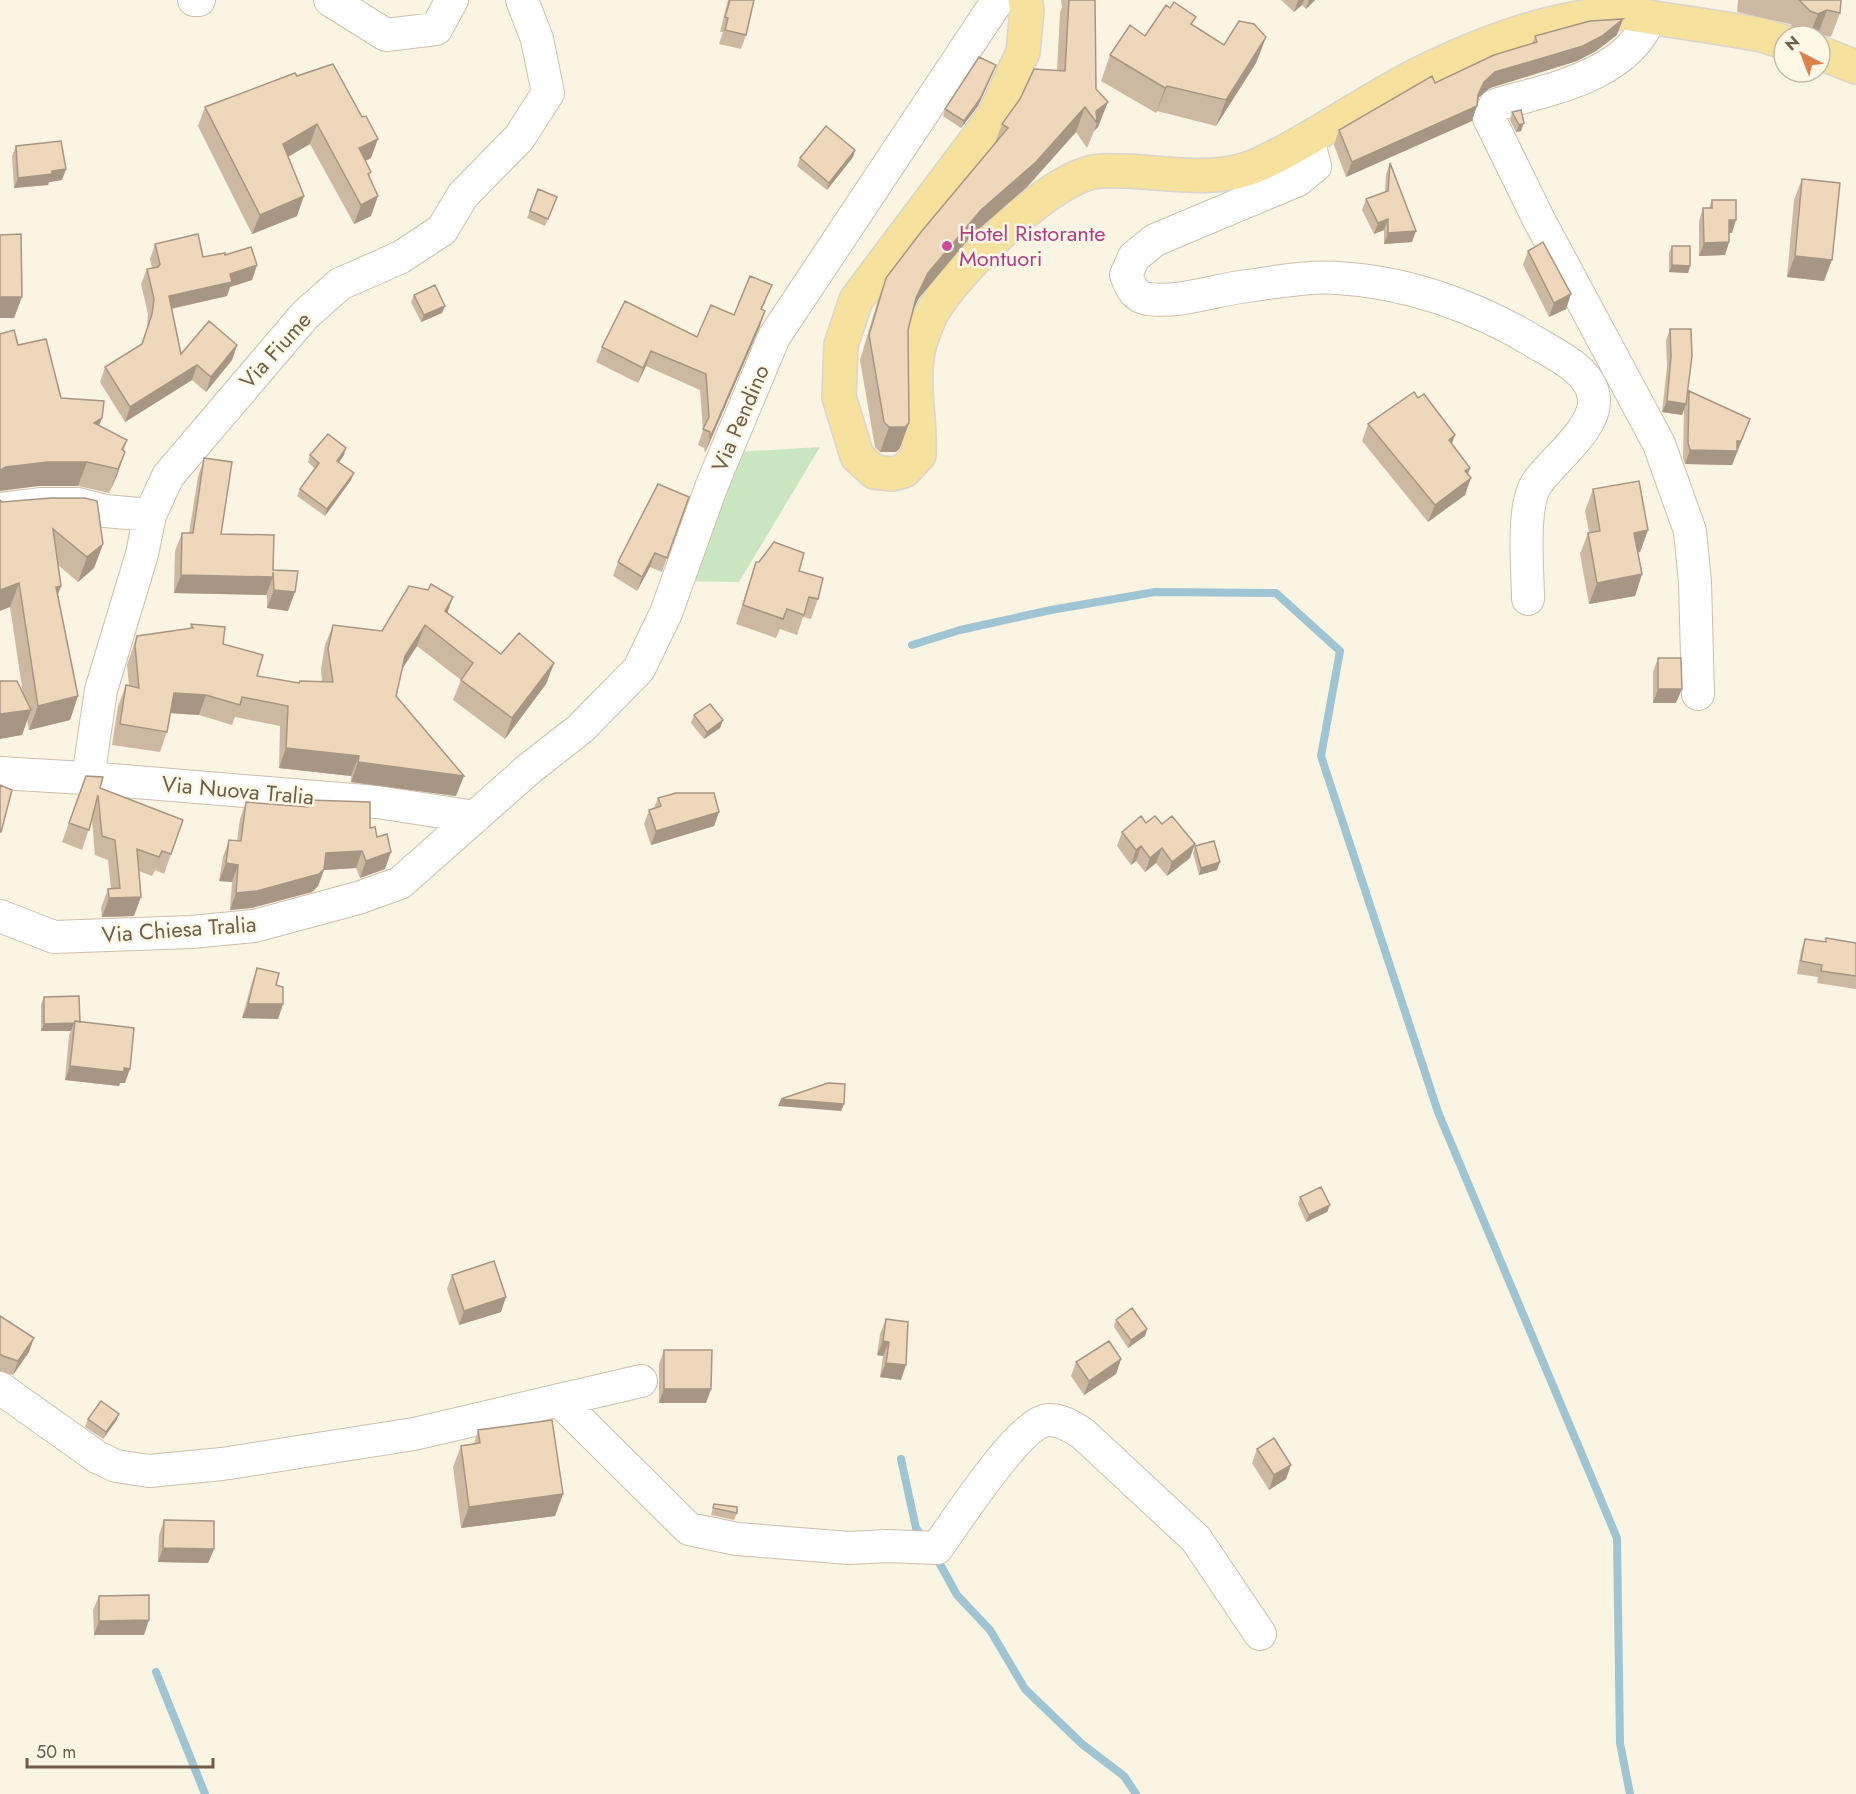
<svg xmlns="http://www.w3.org/2000/svg" width="1856" height="1794" viewBox="0 0 1856 1794" font-family="Jost,sans-serif">
  <rect width="100%" height="100%" fill="#faf4e2"/>
  <path fill="#cbe7c1" d="M820,447l-81,135 -72,-1 51,-128z"/>
  <g fill="none" stroke-linecap="round" stroke-linejoin="round">
    <path stroke="#9fc4d4" stroke-width="8" d="M912,645l48,-15 91,-20 104,-18 121,1 64,58 -19,105 117,356 179,426 3,205 10,51
      M901,1459l15,69 7,10
      M935,1555l22,40 33,35 35,59 57,55 42,32 12,18
      M156,1672l49,122"/>
    <g stroke="#cdbfac" stroke-width="34">
      <path id="minor" d="M194,0h5
        M330,0l56,35 50,-6 16,-29
        M1650,17c-21,59 -103,73 -155,88l-6,13 50,102 120,224 31,87 5,51 3,112
        M1308,139l7,27 -17,14 -143,60 -21,17 -8,18c4,11 9,23 23,24 32,4 66,-9 98,-13 29,-4 62,-10 91,-8 70,4 140,29 200,66 21,12 53,28 56,54 3,30 -41,62 -57,85 -16,23 -9,88 -9,116
        M0,509l41,-5h37l27,7 45,4
        M0,773l100,6 277,23 98,15
        M88,778l13,-88 41,-136 8,-39 18,-39 137,-161 35,-31 61,-27 41,-27 21,-35 56,-57 29,-45 -11,-54 -15,-39
        M0,916l54,21 137,-5 63,-6 104,-28 42,-15 130,-115 50,-39 59,-60 27,-56 46,-128 62,-148 224,-337
        M0,1388l97,69 19,9 33,5 73,-7 192,-30 227,-53
        M559,1400l130,129 48,10 112,9 38,-2 50,2c19,-26 82,-125 111,-128 13,-1 24,7 34,13l114,106 64,95"/>
    </g>
    <g stroke="#dad5d0" stroke-width="36">
      <path id="major" d="M1025,0l2,10 -4,42 -29,64 -138,184 -15,45 -2,52 18,59 17,16 18,2 12,-3 15,-16c2,-36 -9,-76 1,-112 4,-11 8,-25 15,-35 25,-40 118,-135 166,-137 53,-3 109,16 159,-7 56,-26 105,-63 159,-90 63,-31 129,-56 199,-61 14,0 29,4 43,6 34,5 67,10 101,16l22,7
        M1820,53l36,14"/>
    </g>
    <use href="#minor" stroke="#fff" stroke-width="32"/>
    <use href="#major" stroke="#f6e19d" stroke-width="33"/>
  </g>
  <path fill="#cdb9a1" d="M728,0h26l-8,35 -5,14 -22,-5 4,-12h-3z
    M1061,0h34l1,89 2,38 -4,4 -7,17 -11,-16 -49,55 -55,48 -53,63 -7,14 -4,18 -8,118 -4,4h-16l-5,-5 -15,-87 17,-57 9,-25 108,-133 8,-21 55,-54 3,-57 2,-6z
    M1281,0h34l-9,9 -4,-4 -8,7z
    M1738,0h103l-1,13 -9,24 -13,-3 -4,2h-12l-12,-12 -53,-12z
    M1193,25l31,20 42,-8 -10,26 -40,63 -59,-15 -1,2 -55,-32 9,-26 35,-19z
    M1617,35l-21,16 -19,10 -87,27 -11,9 -7,24 -126,56 -12,-32 5,-15 96,-47 97,-39 3,-8z
    M993,73l-15,33 -17,22 -18,-12 2,-7z
    M297,76l74,82 -6,3 6,11 -2,6 2,38 -17,8 -44,-80 -22,12 9,60 -45,18 -54,-108 7,-19z
    M1512,112l9,19 -5,1 -6,-12z
    M16,146l50,23 -4,11 -13,2 -1,3 -34,3 -2,-32z
    M855,150l-2,7 -26,33 -30,-24 3,-8z
    M1390,163l22,79 -28,2v-14l-10,4 -12,-24 4,-11 19,-7 1,-18z
    M1802,179l22,102 -37,-4 7,-77z
    M538,189l19,8 -12,29 -18,-8z
    M1712,200l20,33h-3v9l-4,13 -26,1v-35l4,-13h6z
    M155,244l48,13 22,-2 32,10 -5,15 -22,7 -3,9 -55,13 9,45 56,-9 -5,15 -26,32 -14,-12 -67,42 -25,-40 5,-15 36,-22 6,-16 1,-15 -7,-30 6,-15 5,-1 -2,-9z
    M1672,246l18,20 -2,7 -19,-1v-19z
    M1528,251l43,43 -5,15 -17,8 -26,-52z
    M414,295l28,18 -21,9 -10,-20z
    M766,301l-4,8 -2,17 -55,127 -1,-5 -6,-3 5,-15 -3,-40 -54,-24 -8,17 -42,-21 6,-15 95,-10 37,-22z
    M1670,329l16,69 3,-7 56,42 -13,32 -47,-1 -2,-6 1,-49 -2,6 -20,-3 5,-45 -1,-26z
    M18,345l43,53 41,20 -3,7 28,15 -3,10 1,2 -16,41 -31,-7h-39z
    M1418,398l37,37 -3,9 16,30 -3,21 -37,27 -66,-81 6,-17z
    M310,455h34l-5,7 12,18 -26,36 -28,-20 3,-7 15,-20 -7,-7z
    M204,458l17,76 52,36 15,41 -21,-3v-13l-93,-2 1,-42 7,-18h7l9,-56z
    M1593,489l55,41 -8,22h-2l4,22 -7,22 -46,8 -9,-50 8,-21 1,-1 -4,-21z
    M689,497l-27,75 -12,-5 -13,24 -24,-15 5,-14z
    M2,502l101,42 -9,24 -16,14 -20,-17 3,21 -3,9 20,101 -8,24 -41,10 -2,-10 -5,15 1,-41 -13,-87z
    M756,562l43,9 19,28 -7,20 -8,-2 -6,18 -17,-6 -4,9 -40,-14z
    M448,613l53,41 53,9 -8,21 -41,55 -52,-39 8,-20 -44,-34 -15,24 -6,26 60,100 -105,-14v-6l-72,-8 1,-42 -45,-9 -3,8 -33,-10 -28,-2 -4,19 -7,20 -48,-7 6,-39 8,-21 3,1 -2,-21 10,-29 53,-7 1,-5 32,20 34,32 42,7 1,-2 22,1 -1,-13 4,-24 8,-20 49,6z
    M1658,658l18,45h-23v-31z
    M694,715l29,5 -3,8 -16,11 -13,-16z
    M86,776l14,12 83,32 -19,54 -9,-4 -3,6 -13,-5 -5,45 -32,1 -1,-9 7,-19h3l-3,-29 -13,-5 -3,-35 -10,30 -20,-8z
    M658,798l61,14 -5,14 -63,19 -7,-21 5,-14 5,-2z
    M308,800l62,28 7,9 8,32 -25,9 -4,-10 -32,2 -6,16 -6,6 -61,16 -21,2 2,-28 -13,-1 4,-24 6,-17 8,1 3,-22 6,-17 60,5z
    M1146,823l44,35 -23,18 -11,-13 -11,9 -9,-11 -5,4 -14,-19 5,-14z
    M1195,846l22,24 -18,5 -6,-22z
    M1826,938l30,5v46l-39,-6 1,-6 -21,-3 4,-23 4,-12 20,3z
    M257,968l19,17 7,19 -5,15 -36,-1 10,-36z
    M44,997l36,25 45,61h-5l-1,3 -54,-6 4,-45 2,-4h-30v-27z
    M1300,1197l30,8 -3,7 -21,10 -8,-18z
    M452,1275l49,37 -42,13 -12,-36z
    M0,1316l29,36 -16,23 -13,-4z
    M886,1319l15,61 -21,-3 3,-21 -6,-1 3,-21z
    M1116,1320l31,9 -2,7 -17,12 -14,-21z
    M664,1350l47,39 -5,14h-47v-39z
    M1121,1359l-5,15 -32,21 -13,-19 5,-14z
    M119,1414l-3,7 -13,18 -18,-12 3,-8z
    M478,1430l85,64 -8,22 -94,12 -8,-61 8,-21 13,-2z
    M1257,1449l29,30 -17,11 -17,-27z
    M714,1504l23,9 -3,7 -23,-5z
    M164,1520l50,29 -6,14 -50,-1 1,-27z
    M99,1596l45,39h-50l-1,-25z"/>
  <path fill="#a79683" d="M1298,0h6l-2,5 -8,7z
    M1309,0h6l-9,9z
    M1827,10l-9,24 -4,2h-5l9,-22z
    M1623,19l-6,16 -21,16 -19,10 -87,27 -11,9 -5,10 3,-1 -5,15 -126,56 6,-15 126,-67 6,-13 11,-10z
    M1266,37l-10,26 -40,63 10,-26z
    M996,65l-18,41 -17,22 3,-7z
    M1167,86l-10,25 -1,2 9,-25z
    M1108,102l-10,25 -4,4 3,-8 -1,-12z
    M1085,107l-9,25 -49,55 -55,48 -53,63 -12,25 9,-25 12,-25 53,-63z
    M1524,123l-3,8 -5,1 3,-7z
    M317,124l-7,20 -34,20 7,-20z
    M378,139l-7,19 -19,9 7,-19z
    M855,150l-2,7 -26,33 2,-7z
    M66,169l-4,11 -13,2 -1,3 -34,3 4,-10 34,-7z
    M304,196l-7,20 -45,18 8,-19z
    M378,196l-7,20 -17,8 7,-19z
    M1388,219l-4,11 -10,4 4,-11z
    M1729,220h7l-4,13h-8z
    M1416,231l-4,11 -28,2 4,-11z
    M1729,242l-4,13 -26,1 5,-13z
    M1795,256l37,4 -8,21 -37,-4z
    M257,265l-5,15 -22,7 -3,9 -63,14 5,-14z
    M1672,265l18,1 -2,7 -19,-1z
    M1571,294l-5,15 -17,8 5,-14z
    M0,297h22l-8,21h-14z
    M445,306l-3,7 -21,9 3,-7z
    M765,311l-5,15 -55,127 5,-15z
    M237,345l-5,15 -26,32 5,-15z
    M651,351l-5,15 -8,17 5,-15z
    M197,365l-5,15 -67,42 5,-15z
    M1667,401l19,3 -4,11 -20,-3z
    M102,418l-9,24 1,-19z
    M1750,419l-18,46 -47,-1 5,-14 47,-9z
    M909,423l-9,25 -4,4h-16l9,-25z
    M1455,435l-7,17 1,-12z
    M346,448l-2,7 -9,13 2,-7z
    M125,452l-8,24 -8,17 9,-24z
    M48,462h39l-9,24h-39l-39,5v-21l6,-3z
    M1470,468l-5,15 6,-5 -6,17 -37,27 7,-17 30,-34z
    M354,473l-3,7 -26,36 2,-7z
    M1648,530l-8,22 -13,2 7,-21z
    M103,544l-9,24 -16,14 9,-25z
    M655,553l-5,14 -13,24 5,-14z
    M1642,574l-7,22 -46,8 8,-21z
    M181,575l92,2 -7,18 -92,-2z
    M19,583l-9,24 -10,4v-21z
    M61,586l-9,24 4,-23z
    M274,590l21,2 -7,19 -21,-3z
    M453,597l-7,20 -1,-6z
    M425,625l-8,21 -20,30 8,-20z
    M554,663l-8,21 -41,55 7,-21z
    M1658,689h24l-6,14h-23z
    M174,693l32,2 -7,20 -32,-2z
    M78,696l-8,24 -41,10 9,-24z
    M31,710l-9,25 -22,4v-25z
    M723,720l-3,8 -16,11 3,-7z
    M286,748l73,8 -8,20 -72,-8z
    M358,762l106,14 -8,20 -105,-14z
    M719,812l-5,14 -63,19 5,-14z
    M1195,844l-5,14 -23,18 5,-14z
    M1141,846l-5,15 -5,4 5,-15z
    M1162,848l-6,15 -11,9 5,-14z
    M362,851l-6,17 -32,2 -6,16 -6,6 -61,16 -21,2 6,-17 90,-40z
    M391,852l-6,17 -25,9 6,-17z
    M1220,862l-3,8 -18,5 2,-7z
    M226,863l12,2 -6,17 -13,-1z
    M141,897l-7,19 -32,1 7,-19z
    M248,1004h35l-5,15 -36,-1z
    M74,1023l-3,8h-30l3,-7z
    M70,1066l54,2 6,1 -5,14h-5l-1,3 -54,-6z
    M781,1099l63,5 -3,7 -63,-5z
    M1330,1205l-3,7 -21,10 3,-7z
    M506,1297l-5,15 -42,13 5,-14z
    M1147,1329l-2,7 -17,12 3,-8z
    M34,1338l-5,14 -16,23 5,-14z
    M883,1341l6,1 -6,14 -6,-1z
    M1121,1359l-5,15 -32,21 5,-14z
    M886,1363l20,2 -5,15 -21,-3z
    M664,1389h47l-5,14h-47z
    M119,1414l-3,7 -13,18 3,-7z
    M1291,1465l-5,14 -17,11 5,-15z
    M563,1494l-8,22 -94,12 8,-21z
    M163,1548l51,1 -6,14 -50,-1z
    M149,1620l-5,15h-50l5,-14z"/>
  <path fill="#eed7bb" stroke="#a79683" stroke-width="1.5" d="M730,0h24l-8,35 -21,-5 3,-12 -3,-1z
    M1069,0h26l1,89 12,13 -12,9 1,12 -12,-16 -49,55 -55,48 -53,63 -12,25 -8,32 1,93 -4,4h-16l-5,-5 -15,-87 17,-57 35,-46 87,-104 -6,-4 18,-25 14,-30 31,2z
    M1799,0h42l-1,13 -13,-3 -9,4 -8,-3z
    M1174,2l22,15 -5,7 33,21 15,-24 15,3 12,13 -40,63 -59,-14 -2,2 -55,-33 20,-30 15,11 21,-31 4,3z
    M1623,19l-21,17 -19,10 -88,26 -11,10 -6,13 -1,11 -125,56 -13,-32 93,-54 3,7 59,-28 43,-13 -2,-6 55,-15z
    M979,57l17,8 -16,34 -16,22 -19,-12z
    M333,64l29,53 4,-1 12,23 -19,9 12,24 -3,2 10,22 -17,9 -44,-81 -34,20 21,52 -44,19 -55,-108 90,-34 2,3z
    M1521,110l3,13 -5,2 -7,-13z
    M826,126l29,24 -26,33 -29,-25z
    M61,141l5,28 -14,2v3l-34,4 -2,-32z
    M1390,163l26,68 -28,2v-14l-10,4 -12,-24 22,-8z
    M1802,179l38,4 -8,77 -37,-4z
    M538,189l19,8 -9,22 -18,-8z
    M1712,200h24v20h-7v22l-25,1 -1,-35h9z
    M21,234l1,63h-22v-62z
    M198,234l5,23 22,-4v2l26,-8 6,18 -27,9 2,8 -63,14 12,58 28,-33 28,24 -26,32 -14,-12 -67,42 -25,-40 37,-23 10,-30 2,-15 -7,-30 11,-2 2,-3 -5,-20z
    M1543,242l28,52 -17,9 -26,-52z
    M1672,246h18v20l-18,-1z
    M750,276l22,9 -11,24 4,2 -55,127v-6l-7,-3 6,-12 -3,-43 -55,-23 -8,17 -41,-21 23,-46 72,36 14,-32 23,10z
    M435,285l10,21 -21,9 -10,-20z
    M1670,329h21l1,27 -6,48 -19,-3 4,-45z
    M14,330l4,15 28,-6 15,59 43,3 -2,17 -8,5 33,17 -5,9 3,3 -7,17 -31,-7h-39l-42,5 -6,3v-136z
    M1689,391l61,28 -9,22h-4v10l-47,-1 -2,-7z
    M1414,392l4,6 6,-4 31,41 -6,5 21,28 -5,3 6,7 -36,27 -67,-81z
    M328,434l18,14 -9,13 17,12 -27,36 -27,-20 19,-26 -9,-8z
    M204,458l28,4 -11,72 53,1 -1,35 25,1 -3,21 -21,-2 -1,-18v5l-92,-2 1,-42h11z
    M1639,481l9,49 -14,3 8,41 -45,9 -9,-50 12,-2 -7,-42z
    M658,484l31,13 -22,61 -12,-5 -13,24 -24,-15z
    M51,498h34l12,3 6,43 -16,13 -34,-28 8,57 -5,1 22,109 -40,10 -19,-123 -19,7v-90l2,2z
    M774,542l30,11 -5,18 24,7 -5,21 -9,-2 -5,18 -17,-6 -4,10 -40,-14 13,-43h3z
    M431,584l22,13 -8,14 56,43 18,-21 35,30 -42,55 -51,-38 12,-17 -48,-38 -20,31 -9,40 68,80 -106,-14 1,-6 -73,-8 2,-42 -46,-9 -2,8 -34,-10 -32,-2 -7,39 -47,-8 6,-39 13,3 -4,-43 2,-9 56,-8 -2,-4 34,3 -2,17 40,11 -6,21 42,7 1,-2 33,1 -5,-33 5,-24 49,6 27,-45 19,4z
    M1658,658h23l1,31h-24z
    M0,681h17l14,29 -31,4z
    M710,704l13,16 -16,12 -13,-17z
    M86,776l17,1 -3,11 83,32 -12,34 -9,-3 -3,6 -22,-8 4,48 -32,1 -1,-9 12,-1 -5,-48 -13,-4 -4,-41 -9,35 -20,-7z
    M0,785l12,5 -11,42h-1z
    M676,793h38l5,19 -63,19 -7,-21 12,-4 -3,-8z
    M308,800l62,2v26l5,-1 2,10 10,-3 4,18 -25,9 -4,-10 -36,2 -2,16 -5,5 -62,17 -21,2 2,-28 -12,-2 3,-23 12,1 5,-39 62,5z
    M1141,816l5,7 9,-7 7,8 10,-8 23,28 -23,18 -10,-14 -12,10 -9,-12 -5,4 -14,-18z
    M1214,841l6,21 -19,6 -6,-22z
    M1826,938l30,5v33l-35,-5 1,-6 -21,-4 4,-22 21,3z
    M257,968l22,5 -3,12 7,2v17h-35z
    M79,996l1,26 -5,-1 -1,2 -30,1v-27z
    M75,1021l59,7 -4,41 -6,-1v4l-54,-6z
    M828,1083l17,1 -1,20 -63,-5z
    M1321,1187l9,18 -21,10 -9,-18z
    M494,1261l12,36 -42,14 -12,-36z
    M1132,1308l15,21 -16,11 -15,-20z
    M0,1316l34,22 -16,23 -15,-5 -3,-2z
    M886,1319l22,3 -2,43 -20,-2 3,-21 -6,-1z
    M1109,1341l12,18 -32,22 -13,-19z
    M664,1350h48l-1,39h-47z
    M101,1401l18,13 -13,18 -18,-13z
    M552,1420l11,74 -94,13 -8,-61 19,-3 -2,-13z
    M1274,1438l17,27 -17,10 -17,-26z
    M714,1504l23,3v6l-24,-5z
    M164,1520l50,1v28l-51,-1z
    M149,1595v25l-50,1v-25z"/>
  <circle fill="#d1479c" stroke="#fef8e7" stroke-width="2" cx="947" cy="246" r="6"/>
  <g text-anchor="middle" stroke-width="5" stroke-linejoin="round" paint-order="stroke">
    <g font-size="22" fill="#b23c85" stroke="#fef8e7" text-anchor="start">
      <text x="959" y="241">Hotel Ristorante<tspan x="959" dy="25">Montuori</tspan></text>
    </g>
    <g font-size="22" fill="#705d4a" stroke="#fef8e7">
      <text transform="translate(275 350) rotate(-48)" y="8">Via Fiume</text>
      <text transform="translate(740 418) rotate(-67)" y="8">Via Pendino</text>
      <text transform="translate(238 790) rotate(5)" y="8">Via Nuova Tralia</text>
      <text transform="translate(179 929) rotate(-4)" y="8">Via Chiesa Tralia</text>
    </g>
  </g>
  <g transform="translate(1802 54) rotate(318)"><circle r="28" fill="#fef8e7" stroke="#c5baa8" stroke-width="1.5"/>
  <path d="M0-4.5L10 22L0 15L-10 22Z" fill="#de824d"/>
  <text y="-9" font-size="16" font-weight="bold" text-anchor="middle" fill="#705d4a">N</text>
  </g>
  <path d="M27 1758v9h186v-9" fill="none" stroke="#705d4a" stroke-width="3"/>
  <text x="36" y="1758" font-size="18" fill="#705d4a" stroke="#fef8e7" stroke-width="4.5" paint-order="stroke">50 m</text>
</svg>
